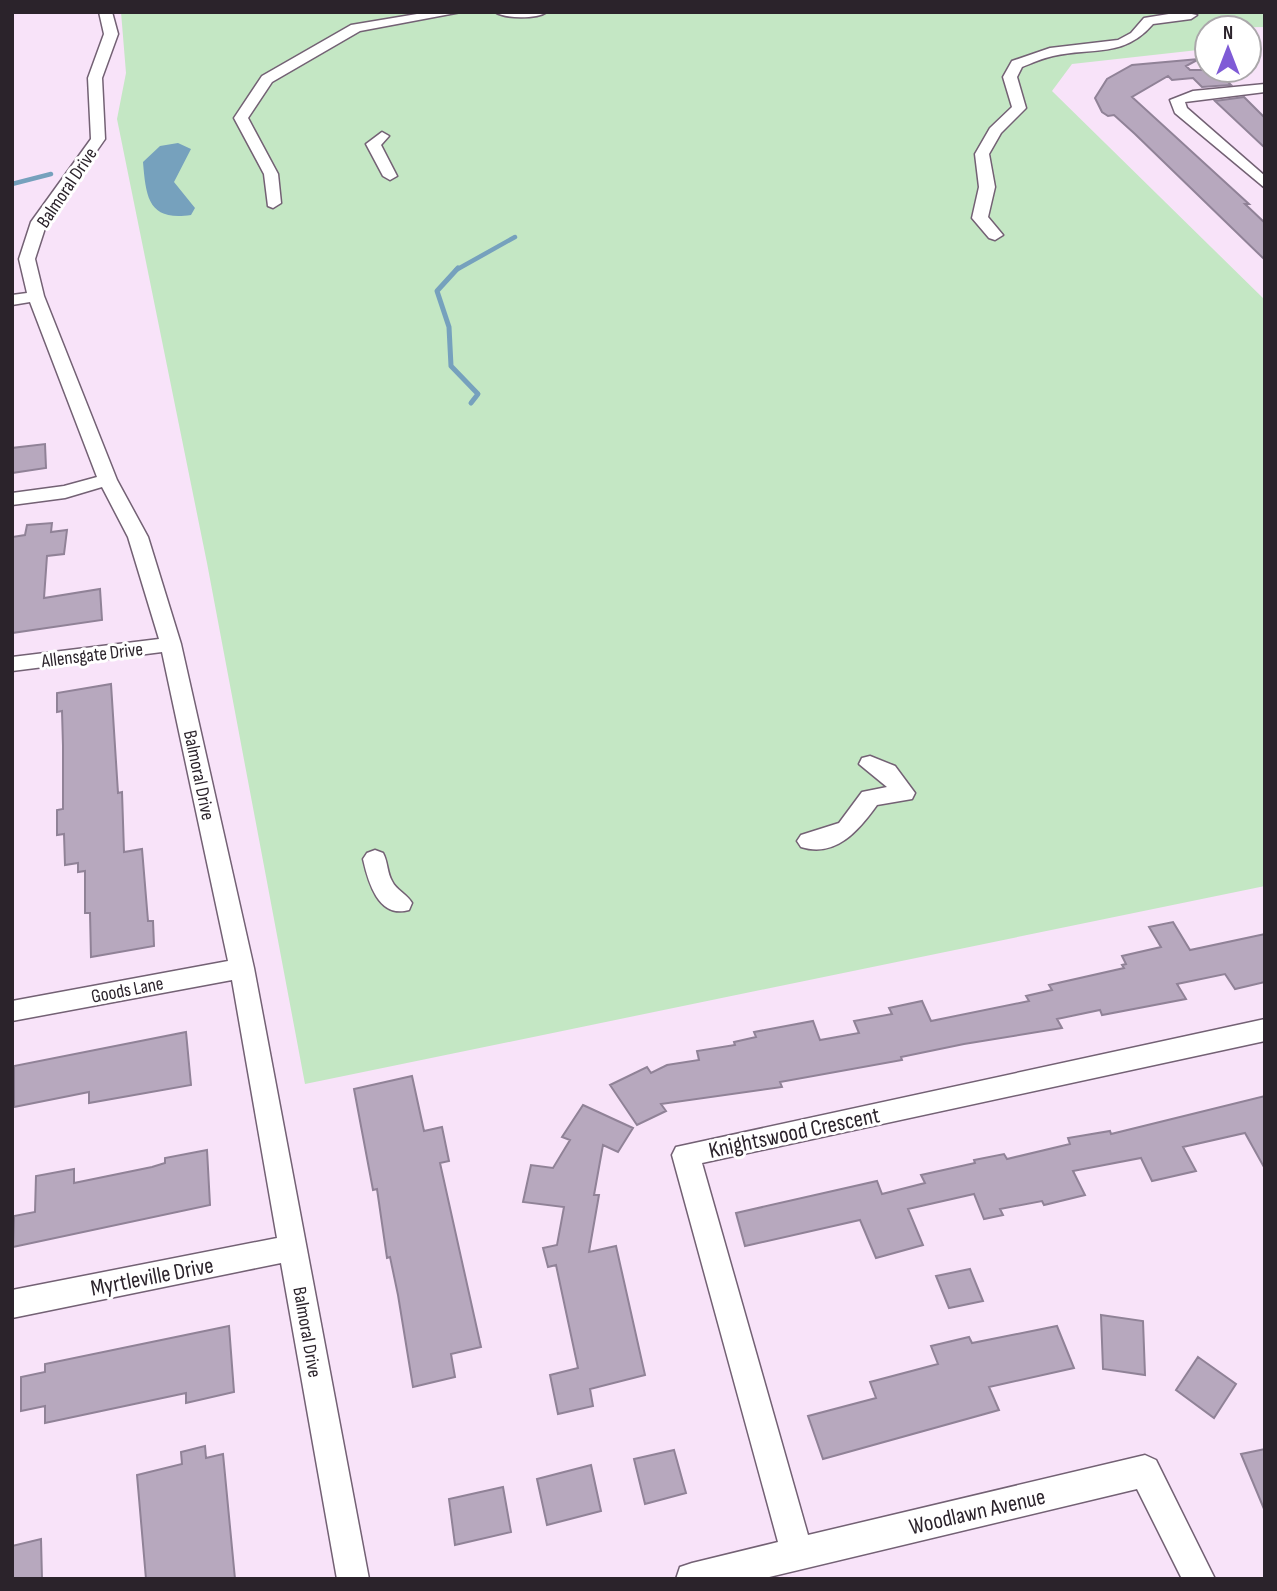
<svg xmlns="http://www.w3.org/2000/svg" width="1277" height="1591" viewBox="0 0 1277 1591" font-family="'Sofia Sans Condensed',sans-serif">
  <rect width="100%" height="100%" fill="#f8e3f9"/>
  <path fill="#c4e7c4" d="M121,12h1144v15l-58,1v21l-135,15 -20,27 213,209v586l-960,198 -98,-521 -90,-444 9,-46z"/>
  <path fill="#76a1bd" d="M178,143l13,6 -17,33 21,26 -4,7c-42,6 -45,-16 -48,-53l17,-16z"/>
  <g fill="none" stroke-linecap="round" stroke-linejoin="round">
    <path stroke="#76a1bd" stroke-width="4.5" d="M12,184l39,-10
      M456,270l59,-33"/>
    <path stroke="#76a1bd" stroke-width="5" d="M458,268l-21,23 12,36 2,39 27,28 -7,9"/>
  </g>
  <path fill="#b7a8be" stroke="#908297" stroke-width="2" d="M1199,59l-13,7 4,4h26l15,15 -29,2 -9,-9 -21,2 -4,-4 -36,21 117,107h-4l20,19v37l-130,-126 -21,-19 -6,1 -6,-4 -7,-14 12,-19 25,-14z
    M1244,97l21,21v30l-50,-47z
    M45,444l1,24 -34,5v-25z
    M52,523l-1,9 16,-2 -3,24 -17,2 -3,42 56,-9 2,31 -90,13v-96l13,-2 2,-10z
    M111,684l7,109 4,-1 2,60 18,-3 6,72h5l1,25 -63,11 -1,-44h-5v-42l-7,1v-9l-13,2 -1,-31 -7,1v-25l6,-1v-63l-1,-35 -5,1v-19z
    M1173,922l17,28 75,-16v48l-30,7 -10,-15 -48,10 9,15 -84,16 -2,-5 -43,9 5,9 -98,16 -63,13 1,3 -122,22 2,5 -121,17 5,7 -29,14 -27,-40 37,-18 4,6 16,-8 32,-5 -2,-9 38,-6 -1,-3 22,-5 -2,-5 59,-11 7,19 39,-7 -5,-12 38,-7 -3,-6 33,-7 9,20 98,-20 -3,-5 26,-6 -3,-5 75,-17 -2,-3 4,-1 -4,-8 39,-9 -12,-20z
    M186,1032l5,53 -102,18v-11l-75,15v-41z
    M412,1076l12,55 18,-4 7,34 -9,2 41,184 -30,7 4,23 -42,10 -15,-92 -8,-38 -3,1 -10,-69 -4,1 -19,-101z
    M1265,1096v73l-20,-36 -62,14 13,24 -44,10 -11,-23 -68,13 12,24 -41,10 -2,-4 -42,8 3,6 -19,4 -10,-25 -66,15 15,36 -47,13 -16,-38 -115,26 -9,-33 141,-32 5,13 43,-11 -4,-8 54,-12 -1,-3 30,-6 3,5 63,-15 -2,-6 42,-7 1,3z
    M583,1105l50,23 -15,24 -15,-7 -9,50h5l-10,57 27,-6 29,129 -55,14 3,17 -35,8 -8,-39 28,-7 -22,-103 -8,2 -5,-19 14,-3 7,-38 -41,-5 8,-37 22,3 17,-28 -8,-3z
    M207,1150l3,55 -197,42 1,-31 21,-4 1,-36 38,-7v14l78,-16 13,-4v-5z
    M970,1269l13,32 -34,7 -13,-32z
    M1101,1315l42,6 2,54 -42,-6z
    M229,1326l5,66 -48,11v-10l-141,30v-17l-24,5v-34l24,-5v-8z
    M1057,1326l17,42 -85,19 10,23 -176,49 -15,-43 68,-18 -6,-16 68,-18 -7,-18 38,-9 3,6z
    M1198,1357l38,27 -22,34 -38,-28z
    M205,1446l1,12 17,-4 12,125h-89l-9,-104 45,-11 -1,-12z
    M1265,1449v60h-1l-23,-55z
    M674,1450l12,43 -41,11 -11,-45z
    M591,1465l10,46 -54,14 -10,-46z
    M503,1487l8,45 -56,13 -6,-46z
    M41,1539l1,40h-30v-33z"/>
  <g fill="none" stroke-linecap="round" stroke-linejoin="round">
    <g stroke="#736174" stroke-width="3">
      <path id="minor" d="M99,12h13l6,22 -16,44 3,61 -58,83 -12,37 9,37 73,184 31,57 33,107 73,324 115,611h-32l-56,-316 -269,55v-28l265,-52 -45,-258 -220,41v-20l216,-40 -66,-309 -150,19v-14l147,-18 -31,-102 -26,-50 -37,11 -53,7v-12l52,-7 33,-9 -67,-175 -18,3v-10l15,-2 -8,-34 12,-37 60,-83 -3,-61 16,-44z
        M429,12h32l-101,19 -88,51 -24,36 30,56 3,29 -8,5 -5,-2 -4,-32 -30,-56 28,-42 89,-51z
        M495,12h52c-10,7 -42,7 -52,0z
        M1181,12l16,3 -6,4 -38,5c-29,34 -60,23 -100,32 -10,2 -21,7 -31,11l-5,10 9,31 -25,25 -12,21 6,33 -7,30 15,18 -8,5 -6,-2 -17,-20 7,-31 -4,-33 15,-26 22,-21 -9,-30 9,-16 38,-13 68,-8 13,-7 13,-15z
        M1265,84v8l-80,10 2,6 78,68v12l-90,-75 -5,-13 23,-9z
        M382,132l7,4 -8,9 16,31 -7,4 -7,-4 -17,-32z
        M870,756l25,10 20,27 -3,6 -35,6c-18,25 -41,53 -76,42l-4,-6 4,-6 38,-12 23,-31 25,-5 -28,-23 3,-6z
        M375,850l8,3c5,9 4,20 9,28 4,9 15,13 20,22l-3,7c-31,9 -41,-29 -46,-51l4,-6z
        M1265,1019v22l-563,122 106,372 337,-80 11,5 59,119h-33l-45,-90 -376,90h-85l4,-12 12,-4 86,-21 -106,-387 4,-8z"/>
    </g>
    <use href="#minor" fill="#fff" fill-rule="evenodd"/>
  </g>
  <g text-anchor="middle" stroke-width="6" stroke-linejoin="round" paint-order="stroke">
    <g font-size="19" fill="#2b232b" stroke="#fff">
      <text transform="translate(66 187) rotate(-56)" y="7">Balmoral Drive</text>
      <text transform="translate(92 654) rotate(-7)" y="7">Allensgate Drive</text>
      <text transform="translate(200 775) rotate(78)" y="7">Balmoral Drive</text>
      <text transform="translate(127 989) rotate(-11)" y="7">Goods Lane</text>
      <text transform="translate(308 1332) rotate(80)" y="7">Balmoral Drive</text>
    </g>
    <g font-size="23" fill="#2b232b" stroke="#fff">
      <text transform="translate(794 1132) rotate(-12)" y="8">Knightswood Crescent</text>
      <text transform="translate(152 1276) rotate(-11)" y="8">Myrtleville Drive</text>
      <text transform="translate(977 1511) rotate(-13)" y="8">Woodlawn Avenue</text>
    </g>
  </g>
  <rect width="1277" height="1591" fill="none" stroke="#2b232b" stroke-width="28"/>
  <g transform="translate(1228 49)"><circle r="33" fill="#ffffff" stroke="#aaa7aa" stroke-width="2"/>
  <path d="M0-5L12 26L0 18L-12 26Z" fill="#7f5bd6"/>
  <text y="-10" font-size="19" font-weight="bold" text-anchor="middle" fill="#2b232b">N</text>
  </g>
</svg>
